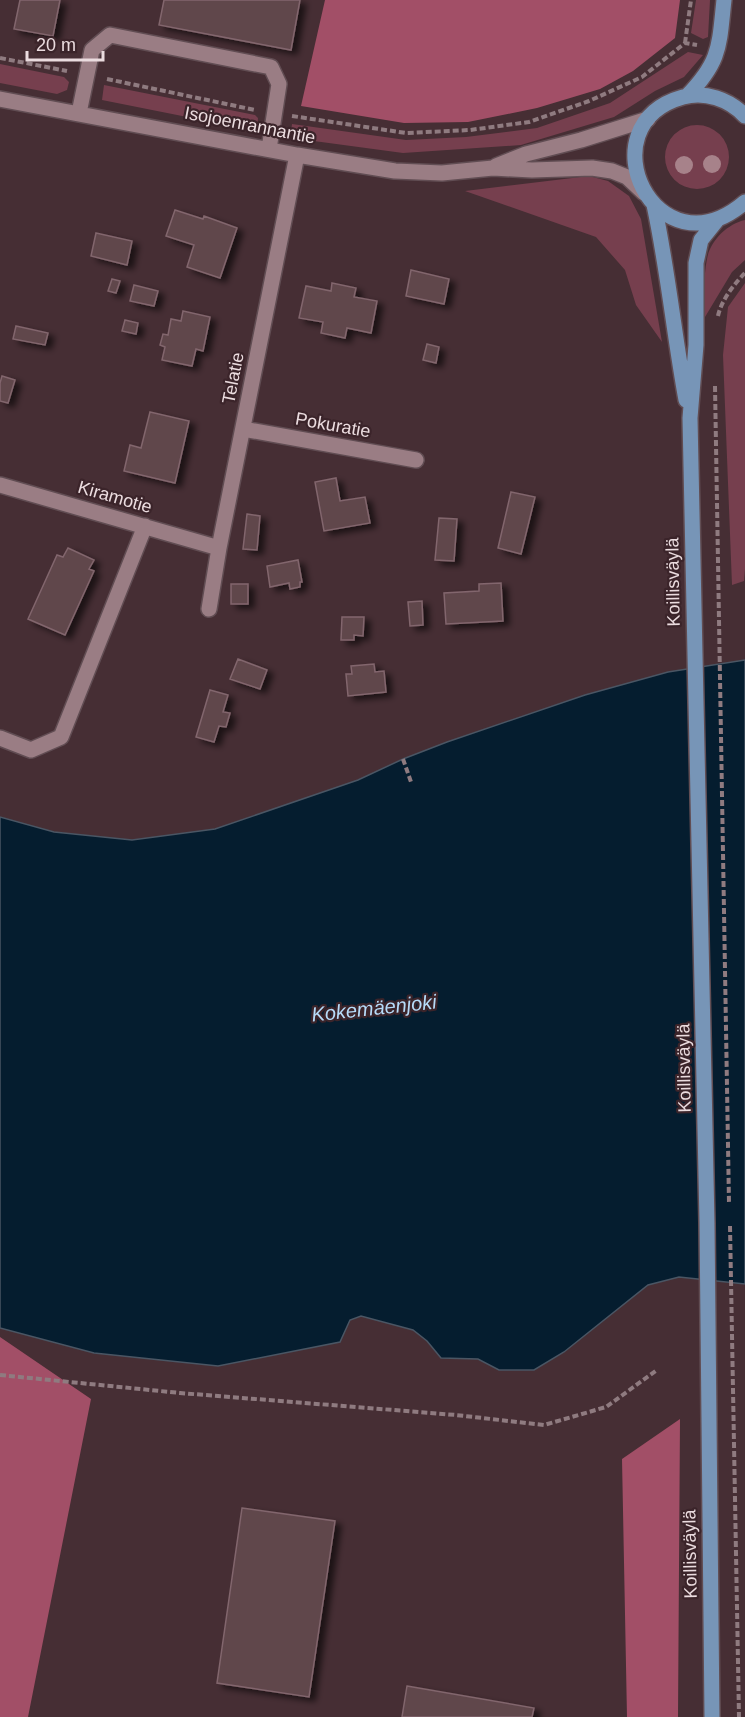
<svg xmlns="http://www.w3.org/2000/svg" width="745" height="1717" viewBox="0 0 745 1717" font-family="Arial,sans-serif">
  <defs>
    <filter id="shadow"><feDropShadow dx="6" dy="4" stdDeviation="3" flood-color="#0009"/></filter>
  </defs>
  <rect width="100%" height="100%" fill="#462e34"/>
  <path fill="#763f4e" d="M696,0h14l-2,37 -5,2 -12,-6z
    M688,52l15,3 -19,22 -29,14 -41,26 -93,28 -118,8 -104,-14 -8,-6 1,-9 114,16 60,-3 71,-9 73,-25z
    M0,64l64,13 5,5 -2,8 -10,4 -57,-11z
    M104,85l151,30 3,3 -1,13 -155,-31z
    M665 157a32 32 0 1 1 64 0a32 32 0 1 1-64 0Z
    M589,176l19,5 21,15 12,23 21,123 -26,-37 -11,-35 -29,-33 -131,-46z
    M745,220v40l-13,12 -27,45c0,-19 -2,-40 2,-58 3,-18 20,-35 38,-39z
    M745,283v286l-1,12 -12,4 -9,-230 5,-48z"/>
  <path fill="#a24f67" d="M325,0h355l-5,38 -42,33 -33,18 -63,19 -69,14 -64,1 -103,-17z
    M0,1337l91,62 -63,318h-28z
    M680,1419l-2,298h-51l-5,-258z"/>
  <path fill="#051d2f" stroke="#4a5664" stroke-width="1.5" d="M745,660v624l-66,-7 -31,8 -84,67 -30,18h-35l-21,-11 -37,-1 -14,-17 -14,-11 -52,-14 -11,4 -10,22 -122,24 -124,-13 -94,-25v-511l54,15 78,8 83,-11 143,-49 45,-21 44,-17 138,-47 83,-23z"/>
  <path fill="#60464c" stroke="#82666d" stroke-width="1.5" filter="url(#shadow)" d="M20,0h40l-7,36 -39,-7z
    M164,0h136l-9,50 -132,-25z
    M175,210l28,9 1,-3 33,12 -17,50 -33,-11 7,-22 -28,-9z
    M96,233l36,8 -5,24 -36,-9z
    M411,270l38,9 -5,25 -38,-8z
    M112,279l8,2 -4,12 -8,-2z
    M332,283l24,5 -2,9 23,4 -6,32 -24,-5 -2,10 -24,-5 2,-11 -24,-4 7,-32 25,5z
    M134,285l24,6 -4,15 -24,-5z
    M183,311l27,6 -7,34 -7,-2 -4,17 -30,-6 3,-13 -5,-2 3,-11 5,1 3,-16 10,2z
    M125,320l13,3 -2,11 -14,-3z
    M16,326l32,7 -3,12 -32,-6z
    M427,344l12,3 -3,16 -13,-3z
    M2,376l13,4 -7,23 -8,-2v-18z
    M150,412l39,9 -14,62 -51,-12 6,-26 11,3z
    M336,478l4,23 25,-4 5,26 -46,8 -9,-49z
    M511,492l24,5 -14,57 -23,-6z
    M247,514l13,2 -3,34 -14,-1z
    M439,518l18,1 -3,42 -19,-1z
    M68,548l26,12 -5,9 5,2 -29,64 -37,-16 29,-64 6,2z
    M298,560l4,22h-2v5l-10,2 -1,-6 -19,4 -3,-21z
    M501,583l2,38 -57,3 -2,-31 35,-2v-7z
    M231,584h17v20h-17z
    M422,601l1,24 -13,1 -2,-24z
    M342,617h22l-1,19 -9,-1v5h-13z
    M238,659l29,11 -7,19 -30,-10z
    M374,664l1,8 9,-1 2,21 -38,4 -2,-22h6l-1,-8z
    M210,690l18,5 -5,17 7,1 -4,14 -7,-1 -5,16 -18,-5z
    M242,1508l93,13 -26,176 -92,-14z
    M407,1686l127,22 -2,9h-130z"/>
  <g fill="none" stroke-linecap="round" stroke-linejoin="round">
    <g stroke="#614d53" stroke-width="18">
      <path id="minor" d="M0,99l297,56 98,16 47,2 51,-5 39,2 60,-2 20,3 15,6 17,16
        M79,113l13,-63 18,-15 161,32 8,17 -10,65
        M496,166l30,-12 55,-14 67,-21
        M243,429l173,31
        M0,485l219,63
        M209,609l10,-61 78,-393
        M0,738l31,12 30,-13 84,-211"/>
    </g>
    <g stroke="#614d53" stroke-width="18">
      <path id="major" d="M687,96c34,-35 32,-50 37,-96
        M745,116c-16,-17 -40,-25 -62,-19 -100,28 -27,181 62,105
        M654,205c14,65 20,130 32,195
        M712,1717l-5,-494 -17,-805 6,-73v-82l5,-23 16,-20"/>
    </g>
    <path stroke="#8f7b80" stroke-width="4" stroke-dasharray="6 3" stroke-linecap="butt" d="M685,43l6,-43
      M0,58l67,13
      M107,79l148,31
      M292,116l114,17 64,-3 59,-8 60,-21 53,-24 43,-34 12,2
      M718,316c3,-15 16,-32 27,-43
      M715,386l14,817
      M403,759l8,23
      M730,1226l9,491
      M0,1375l180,18 276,22 88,10 62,-18 51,-37"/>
    <use href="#minor" stroke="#9a7d84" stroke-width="15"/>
    <use href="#major" stroke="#7795b7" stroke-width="15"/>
  </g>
  <g fill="#a7828a">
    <circle cx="712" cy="164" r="9"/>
    <circle cx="684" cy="165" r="9"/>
  </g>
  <g text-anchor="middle" stroke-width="4.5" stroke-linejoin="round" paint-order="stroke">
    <g font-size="18" fill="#ebdcdf" stroke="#3b242a">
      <text transform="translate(250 125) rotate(11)" y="6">Isojoenrannantie</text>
      <text transform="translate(233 378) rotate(-79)" y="6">Telatie</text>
      <text transform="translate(333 425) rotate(10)" y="6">Pokuratie</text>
      <text transform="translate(115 497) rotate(16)" y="6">Kiramotie</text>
      <text transform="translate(673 582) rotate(-91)" y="6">Koillisväylä</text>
      <text transform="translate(684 1068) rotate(-91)" y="6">Koillisväylä</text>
      <text transform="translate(690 1554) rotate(-91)" y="6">Koillisväylä</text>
    </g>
    <g font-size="20" font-style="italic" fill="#b6dbf9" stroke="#3b242a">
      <text transform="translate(374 1008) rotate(-6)" y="7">Kokemäenjoki</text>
    </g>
  </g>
  <path d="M27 51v9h76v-9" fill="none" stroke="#ebdcdf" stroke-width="3"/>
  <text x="36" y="51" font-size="18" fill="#ebdcdf" stroke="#3b242a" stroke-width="4.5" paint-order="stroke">20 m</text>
</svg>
